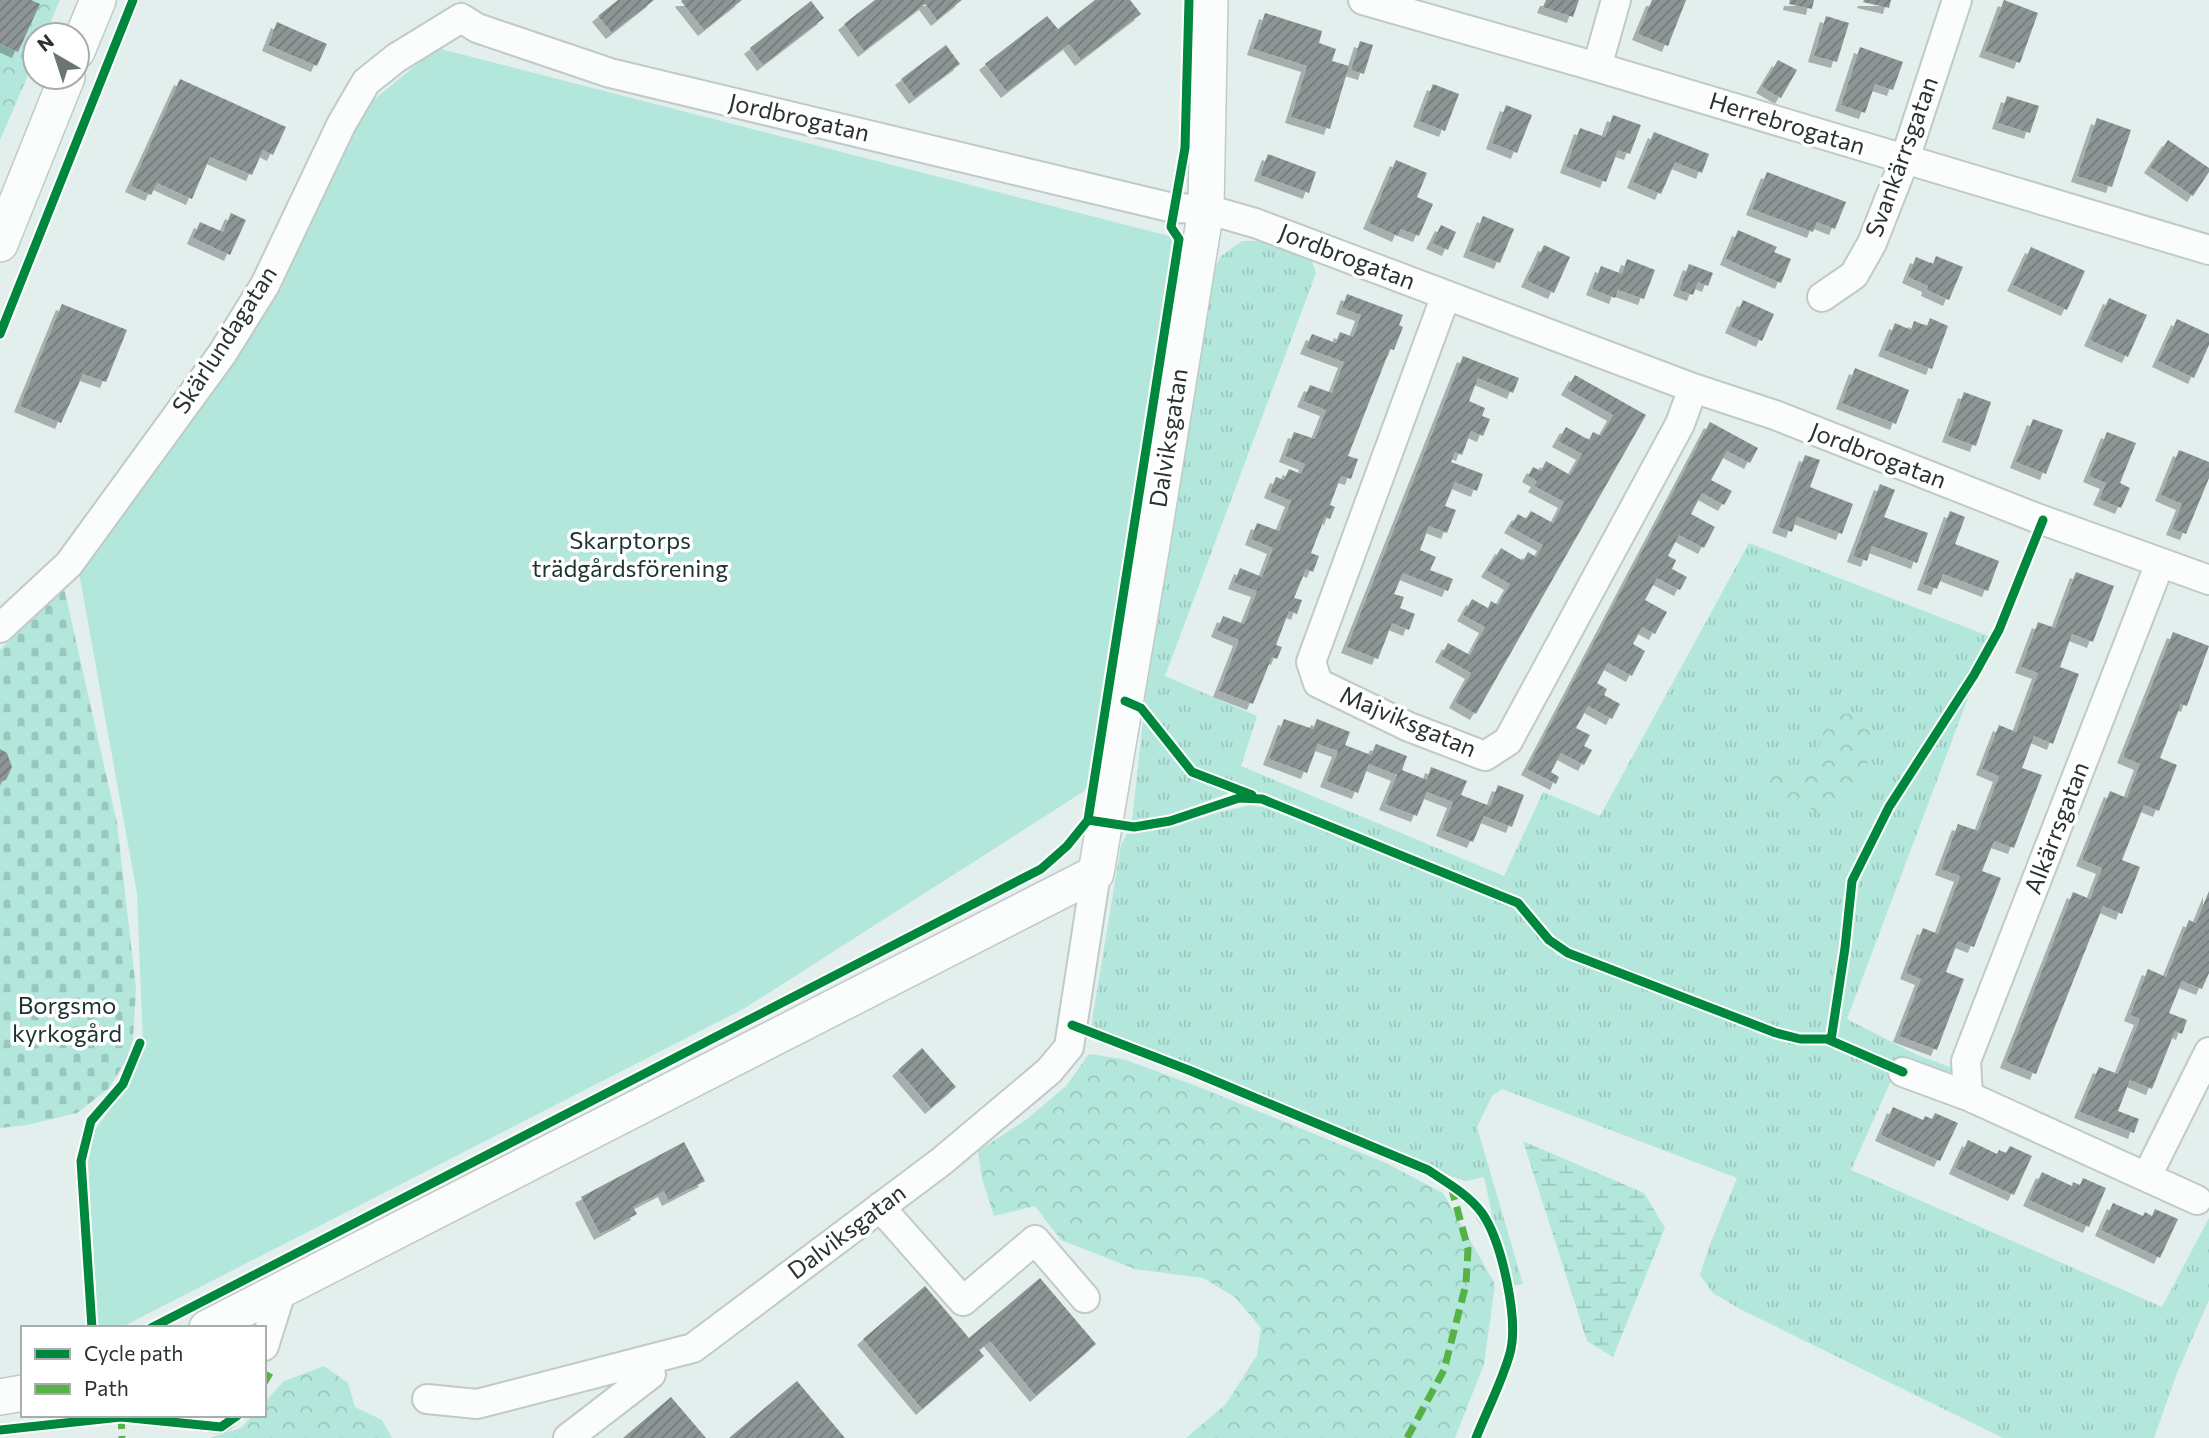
<svg xmlns="http://www.w3.org/2000/svg" width="2209" height="1438" viewBox="0 0 2209 1438" font-family="Commissioner,sans-serif">
  <defs>
    <pattern id="grass-tufts" width="24" height="20" patternUnits="userSpaceOnUse" patternTransform="scale(1.75)"><rect width="24" height="20" fill="#b3e7dc"/><path d="M3 7l-1-3M5 7V3M7 7l1-3M15 17l-1-3M17 17v-4M19 17l1-3" fill="none" stroke="#9ac7bd"/></pattern>
    <pattern id="forest-crowns" width="20" height="18" patternUnits="userSpaceOnUse" patternTransform="scale(1.75)"><rect width="20" height="18" fill="#b3e7dc"/><path d="M2 6a3 3 0 1 1 6 0M12 15a3 3 0 1 1 6 0" fill="none" stroke="#9ac7bd"/></pattern>
    <pattern id="wetland-marsh" width="20" height="14" patternUnits="userSpaceOnUse" patternTransform="scale(1.75)"><rect width="20" height="14" fill="#b3e7dc"/><path d="M1 5h8M5 5V1M11 12h8M15 12V8" fill="none" stroke="#9ac7bd"/></pattern>
    <pattern id="cemetery-stones" width="16" height="16" patternUnits="userSpaceOnUse" patternTransform="scale(1.75)"><rect width="16" height="16" fill="#b3e7dc"/><path d="M2 7V4a2 2 0 0 1 4 0v3zM10 15v-3a2 2 0 0 1 4 0v3z" fill="#9ac7bd"/></pattern>
    <pattern id="building-hatch" width="6" height="6" patternUnits="userSpaceOnUse" patternTransform="scale(1.75)"><rect width="6" height="6" fill="#8d9695"/><path d="M-1 1l2-2M0 6l6-6M5 7l2-2" fill="none" stroke="#737b7a"/></pattern>
    <filter id="shadow"><feDropShadow dx="-6" dy="6" stdDeviation="0" flood-color="#0004"/></filter>
  </defs>
  <rect width="100%" height="100%" fill="#e2efec"/>
  <path fill="url(#grass-tufts)" d="M1242,241h17l52,17 5,15 -151,403 92,40 -16,50 263,110 39,-84 57,24 149,-273 242,94 -144,382 68,35 43,16 -11,14 -108,-46 -14,-4h-29l-231,-88c-18,-16 -31,-36 -50,-51l-270,-108 -81,30 -32,4 14,-128 67,-418 7,-18z
    M1251,805l22,4 243,100 42,47 228,86 44,3 64,29 -43,96 311,137 47,-89v82l-32,73 -23,65h-151l-263,-129 -27,-16 -13,-18 9,-28 28,-69 -235,-89 -10,7 -15,31 46,157 -11,2 -12,-34 -25,-35 17,-3 -8,-37 -18,4 -19,-6 -77,-35 -279,-113 30,-182 6,-11 45,-7 36,-12z"/>
  <path fill="url(#forest-crowns)" d="M0,0h60l-15,35h-10v24l-35,81z
    M1854,713c15,7 27,20 20,38 -4,8 -8,12 -10,22l4,3c-11,12 -35,45 -52,36 -7,-3 -12,-10 -16,-15 -17,13 -42,2 -33,-19 7,-15 23,-7 34,-12 30,-14 10,-52 53,-53z
    M1089,1054l34,5 71,26 192,78 57,30 52,91 -11,80 -29,74h-269l40,-34 31,-49 4,-27 -26,-31 -32,-19 -68,-9 -74,-29 -26,-34 -41,10 -12,-37 -4,-28 49,-32 39,-33z
    M324,1366l24,17 7,24 27,13 10,18h-183l32,-10 12,-13h11v-12l20,-22z"/>
  <path fill="url(#wetland-marsh)" d="M1523,1141l121,52 21,35 -52,129 -26,-16z"/>
  <path fill="url(#cemetery-stones)" d="M64,588l53,235 19,166 -3,50 -6,20 -19,30 -31,24 -50,12 -27,3v-478z"/>
  <path fill="#b3e7dc" d="M437,48l736,189 -84,551 -344,220 -625,320h-22l-10,-166 7,-32 34,-48 14,-39 -6,-149 -59,-327 153,-209 140,-256z"/>
  <path fill="url(#building-hatch)" filter="url(#shadow)" d="M0,0h31l9,4 -22,48 -18,-8z
    M618,0h36l-42,33 -14,-17z
    M683,0h59l-38,30 -23,-29z
    M875,0h87l-25,20 -12,-16 -61,47 -20,-27z
    M1095,0h35l11,14 -60,46 -12,-16 -62,48 -22,-28 62,-48 11,13z
    M1546,0h33l-6,17 -30,-10z
    M1652,0h34l-18,46 -30,-12z
    M1790,0h24l-2,9 -23,-5z
    M1864,0h27l-2,8 -26,-6z
    M2004,0l34,13 -18,50 -35,-12z
    M811,1l13,17 -61,47 -13,-17z
    M1265,13l57,18 -3,12 17,6 -4,12 17,5 -19,63 -39,-12 16,-51 -54,-17z
    M1826,16l23,7 -12,39 -23,-6z
    M277,22l50,22 -10,22 -49,-21z
    M1360,41l13,4 -9,29 -13,-4z
    M946,45l14,19 -45,34 -14,-19z
    M1860,47l43,15 -10,28 -18,-6 -10,29 -24,-8z
    M1778,60l19,10 -16,28 -19,-11z
    M180,79l106,48 -13,28 -10,-5 -11,25 -42,-18 -18,42 -35,-16 -6,12 -20,-9z
    M1433,84l26,10 -14,37 -26,-10z
    M2007,96l32,10 -9,27 -32,-10z
    M1506,105l26,10 -15,38 -25,-10z
    M1613,115l28,10 -11,29 -12,-4 -12,32 -40,-15 14,-39 25,9z
    M2097,118l34,12 -19,57 -35,-11z
    M1654,132l55,22 -7,19 -27,-11 -14,32 -28,-12z
    M2168,140l41,28v4l-16,24 -43,-29z
    M1268,154l48,18 -7,21 -49,-18z
    M1396,160l31,13 -10,24 16,7 -14,32 -18,-7 -3,7 -29,-13z
    M1767,172l79,30 -11,27 -18,-7 -4,10 -61,-23z
    M231,213l15,7 -16,35 -37,-17 7,-16 23,10z
    M1483,216l31,13 -14,34 -31,-12z
    M1441,225l15,7 -8,18 -16,-7z
    M1738,230l39,17 -3,5 17,7 -10,24 -55,-24z
    M1544,245l26,12 -16,36 -27,-12z
    M2031,247l54,24 -18,39 -54,-25z
    M1936,256l27,11 -14,33 -22,-10 1,-4 -20,-9 8,-20 17,7z
    M1627,259l28,11 -11,29 -26,-9 -3,8 -23,-9 9,-23 21,8z
    M1689,264l24,9 -5,13 -10,-4 -5,13 -14,-5z
    M1347,294l56,21 -4,10 4,2 -9,23 -4,-1 -42,107 10,3 -7,20 -10,-3 -11,29 5,2 -5,12 -5,-2 -14,36 8,3 -6,16 -7,-3 -12,29 8,2 -5,14 -8,-3 -13,34 6,2 -5,12 -5,-2 -19,47 -34,-13 20,-51 -22,-9 6,-15 21,8 13,-33 -23,-8 6,-15 22,9 11,-29 -22,-9 6,-16 22,8 12,-30 -21,-9 6,-15 8,3 5,-11 12,5 4,-10 -20,-8 9,-24 21,7 11,-29 -23,-9 7,-16 22,8 12,-31 -38,-14 6,-14 24,9 4,-11 13,5 8,-22 -19,-7z
    M2109,298l38,17 -19,42 -38,-17z
    M1743,300l31,14 -12,27 -31,-14z
    M62,304l65,26 -21,52 -23,-8 -22,49 -41,-17z
    M1930,318l18,8 -16,43 -48,-19 11,-27 16,7 3,-9 13,5z
    M2177,319l32,15v11l-15,33 -36,-17z
    M1463,356l56,22 -6,15 -35,-15 -9,23 16,7 -3,8 8,3 -7,17 -12,-5 -9,24 -7,-3 -4,10 32,12 -6,17 -22,-9 -10,24 11,4 -9,23 -18,-7 -9,24 16,7 -6,13 23,9 -5,12 -45,-18 -9,21 10,3 -4,11 15,6 -6,16 -17,-7 -14,36 -31,-12z
    M1855,368l54,22 -13,34 -54,-21z
    M1575,375l71,40 -170,299 -21,-12 16,-29 -30,-17 7,-13 22,12 15,-28 -22,-12 9,-16 16,9 3,-7 7,4 12,-21 -23,-13 14,-23 22,13 5,-9 8,5 7,-12 -33,-18 8,-13 8,5 5,-8 22,12 11,-21 -30,-16 3,-5 -9,-5 5,-9 8,4 5,-10 24,14 12,-21 -24,-13 8,-14 23,13 4,-8 8,4 12,-21 -46,-26z
    M1964,392l27,10 -15,44 -28,-10z
    M2033,419l30,11 -17,44 -30,-12z
    M1710,422l48,26 -8,15 -23,-12 -16,29 21,11 -8,14 -22,-12 -11,21 24,13 -11,21 -25,-13 -11,21 8,4 -4,9 15,8 -7,13 -23,-12 -12,22 22,12 -12,22 -13,-7 -9,17 12,7 -13,25 -24,-13 -11,20 10,6 -3,6 16,9 -8,15 -24,-13 -12,22 14,7 -6,11 8,4 -8,15 -23,-12 -10,19 8,5 -3,7 -29,-15z
    M2107,432l29,11 -16,40 10,5 -9,20 -22,-9 7,-16 -17,-7z
    M2179,450l30,12v16l-23,56 -14,-5 10,-25 -21,-9z
    M1805,455l15,5 -10,27 43,17 -11,30 -45,-17 -5,15 -14,-5z
    M1880,484l15,6 -11,27 44,16 -11,30 -45,-17 -5,15 -14,-5z
    M1950,511l15,6 -10,27 44,17 -11,30 -45,-17 -6,15 -14,-5z
    M2076,572l38,14 -21,56 -21,-8 -12,33 19,7 -26,70 -19,-8 -12,32 20,7 -28,73 -20,-7 -12,30 19,7 -27,69 -16,-6 -12,31 18,7 -27,71 -38,-14 22,-57 -15,-6 17,-45 15,6 22,-58 -19,-7 17,-45 20,7 21,-55 -17,-7 17,-44 17,7 22,-59 -17,-6 17,-45 17,6z
    M2173,632l36,14 -22,60 -6,-2 -21,54 17,7 -18,46 -15,-6 -22,55 18,7 -18,47 -19,-8 -67,168 -30,-12 67,-170 17,7 12,-31 -20,-8 28,-69 17,7 13,-34 -17,-7z
    M1284,719l29,10 4,-10 33,13 -5,13 26,10 5,-11 31,12 -5,14 25,10 4,-13 36,14 -6,14 29,11 8,-21 26,10 -12,32 -28,-11 -11,26 -31,-12 11,-28 -26,-10 -10,24 -32,-12 12,-29 -28,-11 -11,29 -32,-12 12,-30 -20,-7 -11,29 -38,-14z
    M0,749l7,4 5,14 -6,13 -6,2z
    M2209,891v82l-7,16 -20,-8 -13,32 18,7 -5,14 -7,-3 -23,58 -22,-9 -12,31 21,8 -5,14 -54,-21 19,-45 19,7 22,-55 -10,-4 18,-46 18,8 23,-57 7,3z
    M922,1048l34,39 -25,21 -33,-38z
    M1893,1107l30,13 2,-4 7,3 3,-6 23,10 -18,38 -59,-26z
    M1968,1140l29,14 2,-4 7,3 4,-7 22,10 -18,39 -59,-27z
    M684,1142l21,39 -37,19 -4,-9 -31,16 4,7 -37,20 -19,-37z
    M2042,1172l30,14 1,-4 7,3 3,-7 23,10 -17,39 -60,-27z
    M2113,1203l30,13 2,-4 7,4 3,-7 23,10 -18,39 -59,-28z
    M1040,1278l56,66 -60,52 -46,-55 -11,9 5,6 -62,53 -59,-70 62,-53 44,52z
    M797,1381l48,57h-116z
    M671,1397l35,41h-83z"/>
  <g fill="none" stroke-linecap="round" stroke-linejoin="round">
    <g stroke="#c0cac7" stroke-width="32">
      <path id="minor" d="M1363,0l234,67 612,183
        M1597,67l19,-67
        M1446,295l-135,367 7,21 91,44 76,29 23,-15 172,-317 13,-36
        M1822,297l32,-22 18,-32 33,-84 52,-159
        M0,628l69,-64 153,-210 43,-69 76,-160 25,-43 30,-24 65,-40 16,10 133,45 563,135 33,1 49,14 438,165 82,27 259,102 175,63
        M1903,1072l65,24 229,104
        M1968,1096l-2,-35 194,-498
        M2147,1176l62,-124
        M880,1207l83,94 72,-61 50,58
        M264,1346l18,-57
        M427,1399l50,5 216,-56 249,-187 107,-90 20,-24 27,-174
        M198,1415l21,3 4,-3
        M568,1438l83,-64 -12,-12"/>
    </g>
    <g stroke="#c0cac7" stroke-width="38">
      <path id="tertiary" d="M77,51l21,-51
        M0,244l67,-167
        M207,1328l889,-455 56,-328 54,-336 4,-209
        M0,1397l23,-4"/>
    </g>
    <use href="#minor" stroke="#fbfdfc" stroke-width="28"/>
    <use href="#tertiary" stroke="#fbfdfc" stroke-width="35"/>
    <path stroke="#56b246" stroke-width="7" stroke-dasharray="14 7" stroke-linecap="butt" d="M264,1383l6,-10
      M121,1415l1,23
      M1407,1438l37,-68 22,-86 2,-35 -17,-63"/>
    <g stroke="#fff" stroke-width="13">
      <path id="cycleway" d="M0,334l133,-334
        M1125,701l16,7 51,64 60,23
        M1088,820l46,7 36,-6 69,-23 23,1 256,104 31,37 19,13 208,80 24,6h27l76,33
        M1072,1025l119,46 237,99c18,12 41,25 54,43 20,29 37,107 28,140 -8,29 -23,57 -34,85
        M1831,1040l14,-92 7,-67 37,-74 85,-132 25,-45 44,-110
        M92,1328l-11,-167 10,-40 32,-37 17,-41
        M151,1328c297,-152 592,-307 890,-459l26,-23 21,-26 91,-581 -8,-12 14,-79 4,-148
        M0,1430l121,-13 100,10 17,-12"/>
    </g>
    <use href="#cycleway" stroke="#00873e" stroke-width="9"/>
  </g>
  <g text-anchor="middle" stroke-width="7" stroke-linejoin="round" paint-order="stroke">
    <g font-size="24" fill="#2b3331" stroke="#fff">
      <text transform="translate(799 118) rotate(13)" y="8">Jordbrogatan</text>
      <text transform="translate(1787 124) rotate(17)" y="8">Herrebrogatan</text>
      <text transform="translate(1902 157) rotate(-70)" y="8">Svankärrsgatan</text>
      <text transform="translate(1347 257) rotate(21)" y="8">Jordbrogatan</text>
      <text transform="translate(225 340) rotate(-57)" y="8">Skärlundagatan</text>
      <text transform="translate(1169 438) rotate(-81)" y="8">Dalviksgatan</text>
      <text transform="translate(1878 456) rotate(21)" y="8">Jordbrogatan</text>
      <text transform="translate(1408 722) rotate(23)" y="8">Majviksgatan</text>
      <text transform="translate(2057 828) rotate(-69)" y="8">Alkärrsgatan</text>
      <text transform="translate(847 1232) rotate(-37)" y="8">Dalviksgatan</text>
    </g>
    <g font-size="24" fill="#1c332e" stroke="#fff">
      <text x="630" y="549">Skarptorps<tspan x="630" dy="28">trädgårdsförening</tspan></text>
      <text x="67" y="1014">Borgsmo<tspan x="67" dy="28">kyrkogård</tspan></text>
    </g>
  </g>
  <rect x="21" y="1326" width="245" height="91" fill="#ffffff" stroke="#aaadad" stroke-width="2"/>
  <rect x="35" y="1349" width="35" height="10" fill="#00873e" stroke="#aaadad" stroke-width="2"/>
  <text x="84" y="1361" font-size="21" fill="#2b3331">Cycle path</text>
  <rect x="35" y="1384" width="35" height="10" fill="#56b246" stroke="#aaadad" stroke-width="2"/>
  <text x="84" y="1396" font-size="21" fill="#2b3331">Path</text>
  <g transform="translate(56 56) rotate(321)"><circle r="33" fill="#ffffff" stroke="#aaadad" stroke-width="2"/>
  <path d="M0-5L12 26L0 18L-12 26Z" fill="#6b7572"/>
  <text y="-10" font-size="19" font-weight="bold" text-anchor="middle" fill="#2b3331">N</text>
  </g>
</svg>
